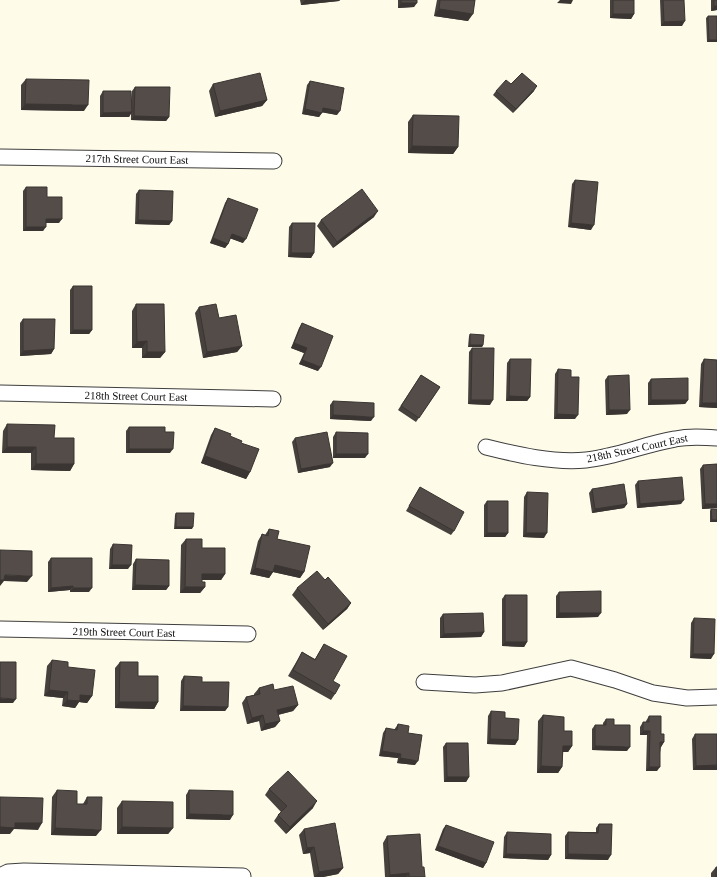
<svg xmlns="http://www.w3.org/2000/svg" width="717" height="877" viewBox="0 0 717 877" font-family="Georgia,serif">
  <rect width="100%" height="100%" fill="#fefbe9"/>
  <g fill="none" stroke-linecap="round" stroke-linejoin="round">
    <g stroke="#3e3e3e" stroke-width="17">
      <path id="street" d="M0,157l274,4
        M0,393l273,6
        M486,447c32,8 67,16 100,13 30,-3 59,-16 89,-21 14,-3 28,-2 42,-1
        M0,629l248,5
        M424,682l51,3 27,-2 69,-15 44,12 38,13 34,5 30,-1
        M0,876l8,-4 16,-1 219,5"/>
    </g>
    <use href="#street" stroke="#fff" stroke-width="15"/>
  </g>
  <path fill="#47413e" d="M300,0h40l-1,1 -38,4z
    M398,0h19l-3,7 -16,1z
    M437,0h38l-7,21 -34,-5z
    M610,0h24v14l-3,5 -21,-1z
    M660,0h24l-2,26h-21z
    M711,0h6v10l-6,1z
    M708,16h9v26h-10l-1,-24z
    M26,79l58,32 -63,-1v-25z
    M310,81l27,34 -15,-3 -3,5 -17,-3 5,-29z
    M213,84l54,16 -5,6 -47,11 -6,-26z
    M511,84l23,7 -21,22 -20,-18 3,-4z
    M135,87l34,30 -3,4 -35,-1v-7l-2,4h-29v-21l3,-5 28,16 1,-16z
    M413,115l45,32 -5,7 -45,-1v-31z
    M575,180l16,50 -23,-3 4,-43z
    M26,187l21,10 12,26h-13l-3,8h-20v-40z
    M139,190l33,31 -3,4 -34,-1 1,-30z
    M228,198l15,45 -13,-5 -2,6 -3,4 -15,-5 15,-40z
    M374,217l-41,31 -16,-22 4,-6z
    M292,223l22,30 -3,5 -23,-1 1,-30z
    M73,286l19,44 -3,4h-19v-44z
    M136,304l29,48 -5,6h-18v-10h-10v-37z
    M199,307l20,11 23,28 -5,6 -34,6 -8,-45z
    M23,319l31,30 -3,5 -31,2v-33z
    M302,323l16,48 -19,-7 5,-11 -13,-5 8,-20z
    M470,334l13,11 -1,2h-14l1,-11z
    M472,348l18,57 -22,-1 1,-52z
    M510,359l20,38 -3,4h-21l1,-38z
    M704,359l13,1v48l-18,-1 2,-43z
    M558,369l13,8 4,42h-21l1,-45z
    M421,375l19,12 -24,35 -18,-12z
    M608,376l19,38 -21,1 -1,-35z
    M651,379l37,21 -3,4 -37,1v-22z
    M333,401l38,20 -41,-2v-14z
    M7,424l47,14 20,26 -4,7 -39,-1v-17h-29l1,-22z
    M129,427l36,5 5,21h-44v-22z
    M215,428l26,15 9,29 -4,7 -45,-16 10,-28z
    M336,432l29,26h-32v-21z
    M295,438l35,29 -32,6 -6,-31z
    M717,464v44l-15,1 -2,-40 3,-4z
    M638,481l43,23 -44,4 -2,-23z
    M420,487l34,44 -3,4 -45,-24z
    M592,489l35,15 -3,4 -32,5 -3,-20z
    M527,492l17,46 -21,-1 1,-40z
    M487,501l21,32 -3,4h-21v-32z
    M711,509h6v13h-7v-11z
    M176,513l16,16h-18l1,-14z
    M269,529l35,43 -4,6 -27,-6 -4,6 -19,-4 8,-33 4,-7 3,1z
    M186,539l16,9 23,26 -4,6h-19v2l3,5 -5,6h-20l1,-48z
    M113,544l15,25h-19l1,-20z
    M51,558l38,34h-19v-2l-22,2v-30z
    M136,559l33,27 -3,4h-34l1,-26z
    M325,580l26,23 -4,6 -24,21 -31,-35 5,-7z
    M559,592l39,25 -42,1v-22z
    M505,595l22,47 -3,5 -22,-1v-47z
    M443,614l41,18 -3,5 -41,1v-20z
    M694,618l17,41 -21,-1 1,-35z
    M324,644l11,50 -4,6 -43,-24 10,-17 4,-7 13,7z
    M52,660l16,7 24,29 -5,7 -8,-1 -4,6 -13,-2 1,-8 -19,-2 3,-30z
    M120,662l18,14 20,26 -4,7 -39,-1v-40z
    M184,676l18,6 26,25 -3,4h-45l1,-30z
    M259,688l15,2 24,15 -5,6 -15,4 2,6 -5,6 -14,4 -2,-10 -12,3 -5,-21 4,-6 8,-2v-1z
    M491,711l14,7 13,22 -3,5 -28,-1 1,-28z
    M543,715l21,16 8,15 -4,6h-5l-1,15 -4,6h-21l1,-52z
    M649,716l12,18 3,8 -3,5 -4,24h-11l1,-36h-7v-8l3,-5h3v-1z
    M606,719l8,6 13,26 -35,-1v-21l3,-4h8v-2z
    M398,724l10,9 7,32 -18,-2 1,-5 -19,-2 4,-23 3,-5 8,2z
    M695,734l22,36h-24l-1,-31z
    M446,743l23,34 -3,5h-22l-1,-35z
    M269,789l44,19 -27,26 -12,-13 4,-6 3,-3 -16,-17z
    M57,790l20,14h6l4,-7 9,39 -45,-1 1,-38z
    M189,790l41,30 -44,-1v-24z
    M122,801l51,27 -5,6h-51v-26z
    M599,824l9,36 -43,-1v-23l3,-4h28v-4z
    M446,825l40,38 -3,5 -48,-18 8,-21z
    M304,829l39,39 -5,6 -15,3h-9l-4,-24 -7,1 -4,-19z
    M507,832l44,23 -3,5 -45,-2 1,-21z
    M387,836l38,41h-40l-2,-34z
    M716,867l1,10h-6v-4z"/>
  <path fill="#3a3532" d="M305,0h35l-1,1 -38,4z
    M560,0h13l-2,4 -14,-1z
    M401,3h16l-3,4 -16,1z
    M714,6h3v4l-6,1z
    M439,9l34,5 -5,7 -34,-5z
    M613,14h21l-3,5 -21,-1z
    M685,21l-3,5h-21l3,-4z
    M709,40h8v2h-10z
    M537,86l-3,5 -21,22 3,-4z
    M267,100l-5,6 -47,11 5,-6z
    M25,104l63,1 -4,6 -63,-1z
    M323,108l17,3 -3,4 -17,-3z
    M305,109l17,4 -3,4 -17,-3z
    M132,112l-3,5h-29l3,-4z
    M134,116l35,1 -3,4 -35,-1z
    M412,146l46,1 -5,7 -45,-1z
    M378,211l-4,6 -41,31 4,-6z
    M46,219h16l-3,4h-16z
    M138,220l34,1 -3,4 -34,-1z
    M571,223l23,2 -3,5 -23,-3z
    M26,227h20l-3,4h-20z
    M232,234l14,5 -3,4 -14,-5z
    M213,238l15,6 -3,4 -15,-5z
    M291,253h23l-3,5 -23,-1z
    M73,330h19l-3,4h-19z
    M147,341l-5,7h-10l5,-6z
    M294,343l13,5 -3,5 -13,-5z
    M470,345h13l-1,2h-14z
    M242,346l-5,6 -34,6 4,-6z
    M54,349l-3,5 -31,2 3,-5z
    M147,352h18l-5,6h-18z
    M302,360l19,7 -3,4 -19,-7z
    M509,396l21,1 -3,4h-21z
    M471,400h22l-3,5 -22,-1z
    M651,400h37l-3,4 -37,1z
    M702,403h15v5l-18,-1z
    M609,410h21l-3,4 -21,1z
    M557,414l21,1 -3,4h-21z
    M333,415l41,2 -3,4 -41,-2z
    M7,447h29l-5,6h-29z
    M129,449h44l-3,4h-44z
    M336,454h32l-3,4h-32z
    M205,456l45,16 -4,7 -45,-16z
    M333,463l-3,4 -32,6 3,-4z
    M36,464h38l-4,7 -39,-1z
    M684,500l-3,4 -44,4 3,-4z
    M627,504l-3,4 -32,5 3,-4z
    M705,504h12v4l-15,1z
    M712,520h5v2h-7z
    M176,527h17l-1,2h-18z
    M487,533h21l-3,4h-21z
    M526,533h21l-3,5 -21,-1z
    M112,565h19l-3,4h-19z
    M275,565l29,7 -4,6 -27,-6 -4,6 -19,-4 5,-6z
    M202,574h23l-4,6h-23z
    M5,575l27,1 -5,6 -23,-1 -4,5v-6z
    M135,585l34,1 -3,4h-34z
    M73,586l-3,4 -22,2 3,-4z
    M185,587h20l-5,6h-20z
    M73,588h19l-3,4h-19z
    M351,603l-4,6 -24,21 5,-6z
    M559,613h42l-3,4 -42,1z
    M484,632l-3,5 -41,1 4,-4z
    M505,642h22l-3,5 -22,-1z
    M693,654h21l-3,5 -21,-1z
    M49,690l19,2 -5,6 -19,-2z
    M80,695l12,1 -5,7 -8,-1 -4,6 -13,-2 5,-6z
    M0,698l16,1 -3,4h-13z
    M119,702h39l-4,7 -39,-1z
    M298,705l-5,6 -20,5 4,-6z
    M183,706l45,1 -3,4h-45z
    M263,715l-4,6 -12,3 5,-6z
    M280,721l-5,6 -14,4 4,-7z
    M643,731h7l-3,4h-7z
    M490,739l28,1 -3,5 -28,-1z
    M660,742h4l-3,5z
    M563,746h9l-4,6h-9z
    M595,746l35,1 -3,4 -35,-1z
    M382,751l19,3 -3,4 -19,-2z
    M400,758l18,3 -3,4 -18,-2z
    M717,765v5h-24l3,-4z
    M541,766l21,1 -4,6h-21z
    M649,767h11l-3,4h-11z
    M447,777h22l-3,5h-22z
    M317,801l-4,7 -27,26 4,-7z
    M189,814l44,1 -3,5 -44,-1z
    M15,823h27l-4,7 -24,-1 -4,5h-10v-7z
    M122,827l51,1 -5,6h-51z
    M55,828l46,2 -5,6 -45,-1z
    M438,846l48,17 -3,5 -48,-18z
    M314,847l-4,6 -7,1 4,-6z
    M506,854l45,1 -3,5 -45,-2z
    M568,854l43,1 -3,5 -43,-1z
    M343,868l-5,6 -15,3h-8l4,-5z
    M409,873l-3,4h-18l2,-2z"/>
  <path fill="#534c48" stroke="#3a3532" d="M401,0h16v3h-16z
    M440,0h35l-2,14 -34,-5z
    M613,0h21v14h-21z
    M663,0h21l1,21 -21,1z
    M714,0h3v6h-3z
    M708,16h9v24h-8z
    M260,73l7,27 -47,11 -7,-27z
    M522,73l15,13 -21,23 -20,-18 10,-11 5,4z
    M26,79l63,1 -1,25 -63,-1z
    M310,81l34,7 -4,23 -17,-3 -1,5 -17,-4z
    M135,87h35l-1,30 -35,-1z
    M103,91h28l1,21 -29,1z
    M413,115l46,1 -1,31 -46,-1z
    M575,180l23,2 -4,43 -23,-2z
    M26,187h21v10h15v22h-16v8h-20z
    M362,189l16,22 -41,31 -16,-22z
    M139,190l34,1 -1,30 -34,-1z
    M228,198l30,11 -12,30 -14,-5 -4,10 -15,-6z
    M292,223h23l-1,30h-23z
    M73,286h19v44h-19z
    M136,304h28l1,48h-18v-11l-10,1z
    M216,304l3,14 17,-3 6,31 -35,6 -8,-45z
    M23,319h32l-1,30 -31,2z
    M302,323l31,13 -12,31 -19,-7 5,-12 -13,-5z
    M470,334l14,1 -1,10h-13z
    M472,348h22l-1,52h-22z
    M510,359h21l-1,38 -21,-1z
    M704,359l13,1v43h-15z
    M558,369l13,1v7h8l-1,38 -21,-1z
    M421,375l19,12 -21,31 -18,-12z
    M629,375l1,35h-21l-1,-34z
    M688,378v22h-37v-21z
    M333,401l41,2v14l-41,-2z
    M7,424l48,1 -1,13h20v26h-38v-17h-29z
    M129,427h36v5h9l-1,17h-44z
    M215,428l16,6 -1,2 12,5 -1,2 18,6 -9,23 -45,-16z
    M327,432l6,31 -32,6 -6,-31z
    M336,432l32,1v21h-32z
    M717,464v40h-12l-2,-39z
    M682,477l2,23 -44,4 -2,-23z
    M624,484l3,20 -32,5 -3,-20z
    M420,487l44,25 -10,19 -45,-25z
    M527,492l21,1 -1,40h-21z
    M487,501h21v32h-21z
    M711,509h6v11h-5z
    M176,513h18l-1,14h-17z
    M269,529l10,2 -2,8 33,7 -6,26 -29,-7 -2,7 -18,-4 7,-34 6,2z
    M186,539h16v9h23v26h-23v8h3v5h-20z
    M113,544l19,1 -1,20h-19z
    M0,550l32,1v25l-27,-1 -1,5h-4z
    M51,558h41v30h-19v-2l-22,2z
    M136,559l33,1v26l-34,-1z
    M317,571l8,9 3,-3 23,26 -23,21 -31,-36z
    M601,591v22h-42v-21z
    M505,595h22v47h-22z
    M483,613l1,19 -40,2 -1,-20z
    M694,618l21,1 -1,35h-21z
    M324,644l23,12 -14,25 7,4 -5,9 -42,-24 9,-18 13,8z
    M52,660l16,2v5l27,3 -3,26 -12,-1v6l-13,-1 1,-8 -19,-2z
    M0,662h16v37l-16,-1z
    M120,662h18v14h20v26h-39z
    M184,676l18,1v5h27l-1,25 -45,-1z
    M273,684l1,6 19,-4 5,19 -21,5 3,11 -15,3 -2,-9 -11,3 -6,-21 14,-3 -1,-6z
    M491,711l14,1v6l14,1 -1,21 -28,-1z
    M543,715l21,2v14h8v15h-9l-1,21 -21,-1z
    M649,716h12v18h3v8h-4v25h-11l1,-36h-7v-9h6z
    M606,719h8v6h16v22l-35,-1v-21h11z
    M398,724l11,2 -1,7 14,2 -4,26 -18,-3 1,-4 -19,-3 4,-23 11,2z
    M695,734h22v31l-21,1z
    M446,743h22l1,34h-22z
    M288,771l29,30 -27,26 -12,-12 9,-9 -18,-17z
    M57,790l20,1v13h10v-7h15l-1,33 -46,-2z
    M189,790l44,1v24l-44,-1z
    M0,797l43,1 -1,25h-27v5l-15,-1z
    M122,801l51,1v26l-51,-1z
    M335,823l8,45 -24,4 -5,-25 -7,1 -3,-19z
    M599,824h13l-1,31 -43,-1v-22l30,1z
    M446,825l48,17 -8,21 -48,-17z
    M507,832l44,2v21l-45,-1z
    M420,834l2,33h2l1,10h-16v-4l-19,2 -3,-39z
    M716,867h1v10h-1z"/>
  <g text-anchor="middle" stroke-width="4" stroke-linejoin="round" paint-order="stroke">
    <g font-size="11" fill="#0b0b0b" stroke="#fff">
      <text transform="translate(137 159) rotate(1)" y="4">217th Street Court East</text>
      <text transform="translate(136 396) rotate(1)" y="4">218th Street Court East</text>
      <text transform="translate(637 448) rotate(-12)" y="4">218th Street Court East</text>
      <text transform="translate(124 632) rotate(1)" y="4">219th Street Court East</text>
    </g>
  </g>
</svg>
